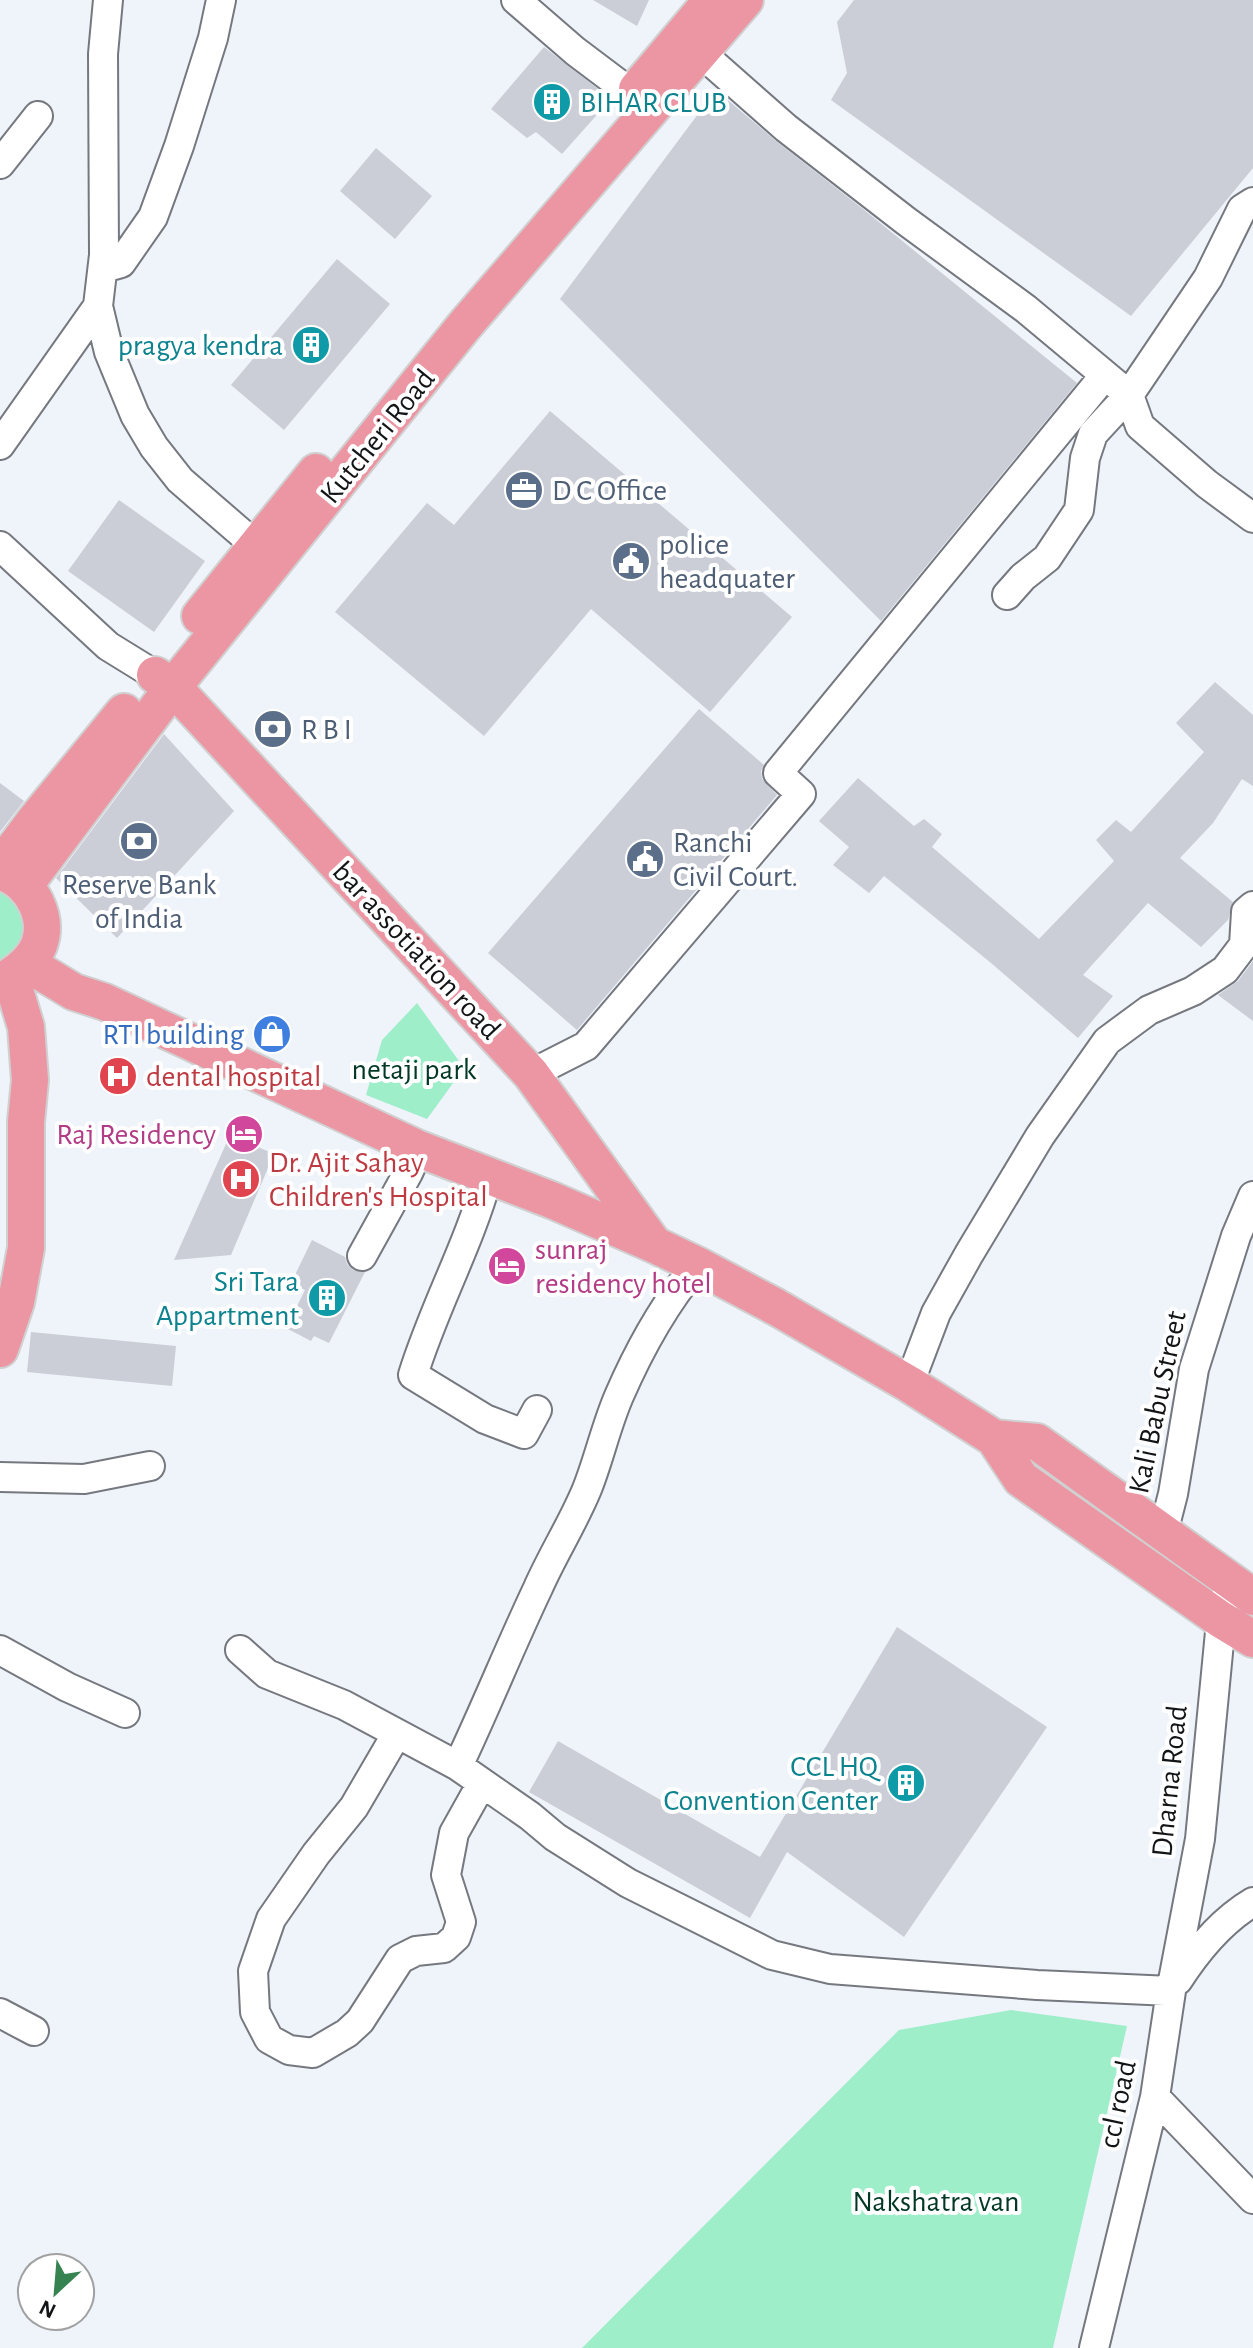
<svg xmlns="http://www.w3.org/2000/svg" width="1253" height="2348" viewBox="0 0 1253 2348" font-family="'Alegreya Sans',sans-serif">
  <rect width="100%" height="100%" fill="#eff3fa"/>
  <path fill="#9eeeca" d="M0,891c21,12 30,40 16,61 -4,5 -11,8 -16,11z
    M417,1003l47,65 -37,51 -61,-24 16,-55z
    M1011,2010l116,16 -74,322h-471l317,-318z"/>
  <path fill="#cbced6" d="M593,0h56l-12,26z
    M854,0h399v168l-122,148 -300,-216 16,-27 -10,-51z
    M544,47l67,52 -49,55 -26,-22 -9,6 -36,-29z
    M716,90l60,51 87,68 214,174 -196,238 -321,-322z
    M376,148l56,48 -37,43 -55,-48z
    M337,259l53,45 -106,126 -53,-45z
    M550,411l242,206 -82,95 -119,-103 -107,127 -149,-124 92,-109 27,22z
    M119,500l86,61 -51,71 -86,-61z
    M1215,682l38,33v71l-11,-7 -29,44 -33,35 53,44 -5,18 -27,27 -53,-44 -65,72 30,21 -35,42 -87,-75 -107,-87 -15,17 -36,-28 16,-18 -30,-26 39,-43 56,48 10,-7 18,15 -10,13 107,92 75,-78 -18,-21 20,-20 15,12 73,-80 -28,-29z
    M699,709l65,56 -3,6 1,8 15,16 -200,235 -89,-77z
    M164,734l70,77 -117,127 -61,-60z
    M0,783l24,18 -24,31z
    M1253,961v60l-35,-26 20,-14z
    M230,1135l44,19 -43,101 -57,5z
    M312,1240l33,17 2,7 6,6 12,2 -36,71 -15,-7 -3,5 -25,-13 19,-38 -14,-7z
    M31,1332l145,14 -4,40 -145,-14z
    M897,1627l150,100 -143,210 -117,-85 -37,66 -221,-126 29,-51 202,116z"/>
  <g fill="none" stroke-linecap="round" stroke-linejoin="round">
    <g stroke="#75787f" stroke-width="32">
      <path id="minor" d="M108,0l-5,54 1,201 -6,51 11,46 26,63 19,32 26,33 75,65
        M516,0l59,51 57,43
        M683,41l18,12 85,75 120,93 120,88 103,86 79,-117 34,-69 11,-7
        M0,164l38,-48
        M104,255l10,10 7,-2 32,-46 26,-71 34,-108 8,-38
        M0,445l98,-139
        M0,546l108,100 47,29
        M1007,595l16,-18 24,-19 32,-48 6,-52 8,-24 36,-39 11,31 67,58 46,34
        M531,1074l55,-28 215,-252 -23,-21 327,-398
        M488,1176c-19,69 -54,131 -75,199l72,44 39,15 13,-24
        M362,1256l46,-83 11,-24
        M909,1384l27,-71 33,-59 71,-118 67,-95 42,-31 44,-19 32,-21 19,-25 2,-33 7,-6
        M0,1477l84,2 66,-13
        M1163,1533l10,-39 21,-125 42,-133 17,-40
        M0,1650l67,37 58,26
        M240,1650l27,24 77,31 114,61 72,50 25,21 73,46 144,72 58,14 207,16 134,6
        M396,1735l-42,72 -38,47 -45,65 -18,52 2,41 14,27 20,11 24,3 34,-20 13,-12 40,-62 16,-8 28,-3 12,-11 5,-15 -15,-47 8,-42 28,-50
        M458,1766c28,-59 52,-119 80,-178 15,-34 35,-65 49,-99 12,-30 19,-63 32,-93 20,-46 46,-93 78,-131
        M1178,1980c20,-31 43,-59 75,-78
        M0,2013l34,18
        M1155,2097l98,102
        M1094,2348l61,-251 16,-106 29,-152 23,-238"/>
    </g>
    <g stroke="#d0d0d0" stroke-width="40">
      <path id="major" d="M637,89l75,-89
        M200,616l116,-144
        M155,675l18,12 358,387 122,169
        M0,867l33,-44 91,-111
        M5,873c27,11 44,44 34,72 -6,15 -17,24 -30,32
        M25,885l148,-198 292,-362 280,-325
        M28,964l46,28 31,10 314,147 135,52 101,44 42,20 79,42 133,77 85,54 27,41 199,140 33,20
        M0,1349l16,-47 10,-54v-126l4,-42 -4,-53 -15,-50
        M994,1438l43,4 216,155"/>
    </g>
    <use href="#minor" stroke="#fff" stroke-width="28"/>
    <use href="#major" stroke="#ec95a3" stroke-width="36"/>
  </g>
  <defs>
    <g id="building-disc" transform="scale(2)"><circle r="9.5" fill="#0f9aa8" stroke="#fff"/><path d="M-4-6H4V6H1V3H-1V6H-4ZM-2.5-4.3h1.7v1.8h-1.7ZM.8-4.3h1.7v1.8H.8ZM-2.5-1h1.7V.8h-1.7ZM.8-1h1.7V.8H.8Z" fill="#fff"/></g>
    <g id="office-disc" transform="scale(2)"><circle r="9.5" fill="#5c6f8a" stroke="#fff"/><path d="M-6-3h4V-5.5h4V-3h4V5H-6ZM-1-4.5V-3h2v-1.5ZM-6 0V1H6V0Z" fill="#fff"/></g>
    <g id="civic-disc" transform="scale(2)"><circle r="9.5" fill="#5c6f8a" stroke="#fff"/><path d="M-.6-6.5H3V-4.5H.6V-3L4-1V1h2V6H-6V1h2V-1L-.6-3ZM-1.2 2.5V6h2.4V2.5Z" fill="#fff"/></g>
    <g id="bank-disc" transform="scale(2)"><circle r="9.5" fill="#5c6f8a" stroke="#fff"/><path d="M-6-4H6V4H-6ZM0-2.3a2.3 2.3 0 1 0 0 4.6a2.3 2.3 0 1 0 0-4.6Z" fill="#fff"/></g>
    <g id="shop-disc" transform="scale(2)"><circle r="9.5" fill="#3f7fe0" stroke="#fff"/><path d="M-5-2.5h2.3a2.7 3.5 0 0 1 5.4 0H5L5.5 6h-11ZM-1.5-2.5h3a1.5 2.3 0 0 0-3 0Z" fill="#fff"/></g>
    <g id="hospital-disc" transform="scale(2)"><circle r="9.5" fill="#e0444e" stroke="#fff"/><path d="M-5-5h3v3.5h4V-5h3V5h-3V1.5h-4V5h-3Z" fill="#fff"/></g>
    <g id="hotel-disc" transform="scale(2)"><circle r="9.5" fill="#d1479c" stroke="#fff"/><path d="M-6-4.5h1.5V1H6V5H4.5V3h-9V5H-6ZM-4 0a1.8 1.8 0 1 1 3.6 0ZM.5 0V-2.5h3Q6-2.5 6 0Z" fill="#fff"/></g>
  </defs>
  <g fill-rule="evenodd">
    <use href="#building-disc" x="552" y="102"/>
    <use href="#building-disc" x="311" y="345"/>
    <use href="#office-disc" x="524" y="490"/>
    <use href="#civic-disc" x="631" y="561"/>
    <use href="#bank-disc" x="273" y="729"/>
    <use href="#bank-disc" x="139" y="841"/>
    <use href="#civic-disc" x="645" y="859"/>
    <use href="#shop-disc" x="272" y="1034"/>
    <use href="#hospital-disc" x="118" y="1076"/>
    <use href="#hotel-disc" x="244" y="1134"/>
    <use href="#hospital-disc" x="241" y="1179"/>
    <use href="#hotel-disc" x="507" y="1266"/>
    <use href="#building-disc" x="327" y="1298"/>
    <use href="#building-disc" x="906" y="1783"/>
  </g>
  <g text-anchor="middle" stroke-width="8" stroke-linejoin="round" paint-order="stroke">
    <g font-size="30" fill="#0d838f" stroke="#fff" text-anchor="end">
      <text x="580" y="112" text-anchor="start">BIHAR CLUB</text>
      <text x="283" y="355">pragya kendra</text>
      <text x="299" y="1291">Sri Tara<tspan x="299" dy="34">Appartment</tspan></text>
      <text x="878" y="1776">CCL HQ<tspan x="878" dy="34">Convention Center</tspan></text>
    </g>
    <g font-size="30" fill="#131416" stroke="#fff">
      <text transform="translate(377 436) rotate(-51)" y="10">Kutcheri Road</text>
      <text transform="translate(417 950) rotate(47)" y="10">bar assotiation road</text>
      <text transform="translate(1157 1402) rotate(-78)" y="10">Kali Babu Street</text>
      <text transform="translate(1169 1781) rotate(-84)" y="10">Dharna Road</text>
      <text transform="translate(1117 2104) rotate(-78)" y="10">ccl road</text>
    </g>
    <g font-size="30" fill="#4e5e75" stroke="#fff" text-anchor="start">
      <text x="552" y="500">D C Office</text>
      <text x="659" y="554">police<tspan x="659" dy="34">headquater</tspan></text>
      <text x="301" y="739">R B I</text>
      <text x="673" y="852">Ranchi<tspan x="673" dy="34">Civil Court.</tspan></text>
      <text x="139" y="894" text-anchor="middle">Reserve Bank<tspan x="139" dy="34">of India</tspan></text>
    </g>
    <g font-size="30" fill="#366cbe" stroke="#fff" text-anchor="end">
      <text x="244" y="1044">RTI building</text>
    </g>
    <g font-size="30" fill="#003725" stroke="#fff">
      <text x="414" y="1079">netaji park</text>
      <text x="936" y="2211">Nakshatra van</text>
    </g>
    <g font-size="30" fill="#be3a42" stroke="#fff" text-anchor="start">
      <text x="146" y="1086">dental hospital</text>
      <text x="269" y="1172">Dr. Ajit Sahay<tspan x="269" dy="34">Children's Hospital</tspan></text>
    </g>
    <g font-size="30" fill="#b23c85" stroke="#fff" text-anchor="end">
      <text x="216" y="1144">Raj Residency</text>
      <text x="535" y="1259" text-anchor="start">sunraj<tspan x="535" dy="34">residency hotel</tspan></text>
    </g>
  </g>
  <g transform="translate(56 2292) rotate(206)"><circle r="38" fill="#ffffff" stroke="#a1a1a2" stroke-width="2"/>
  <path d="M0-6L14 30L0 20L-14 30Z" fill="#368250"/>
  <text y="-12" font-size="22" font-weight="bold" text-anchor="middle" fill="#131416">N</text>
  </g>
</svg>
